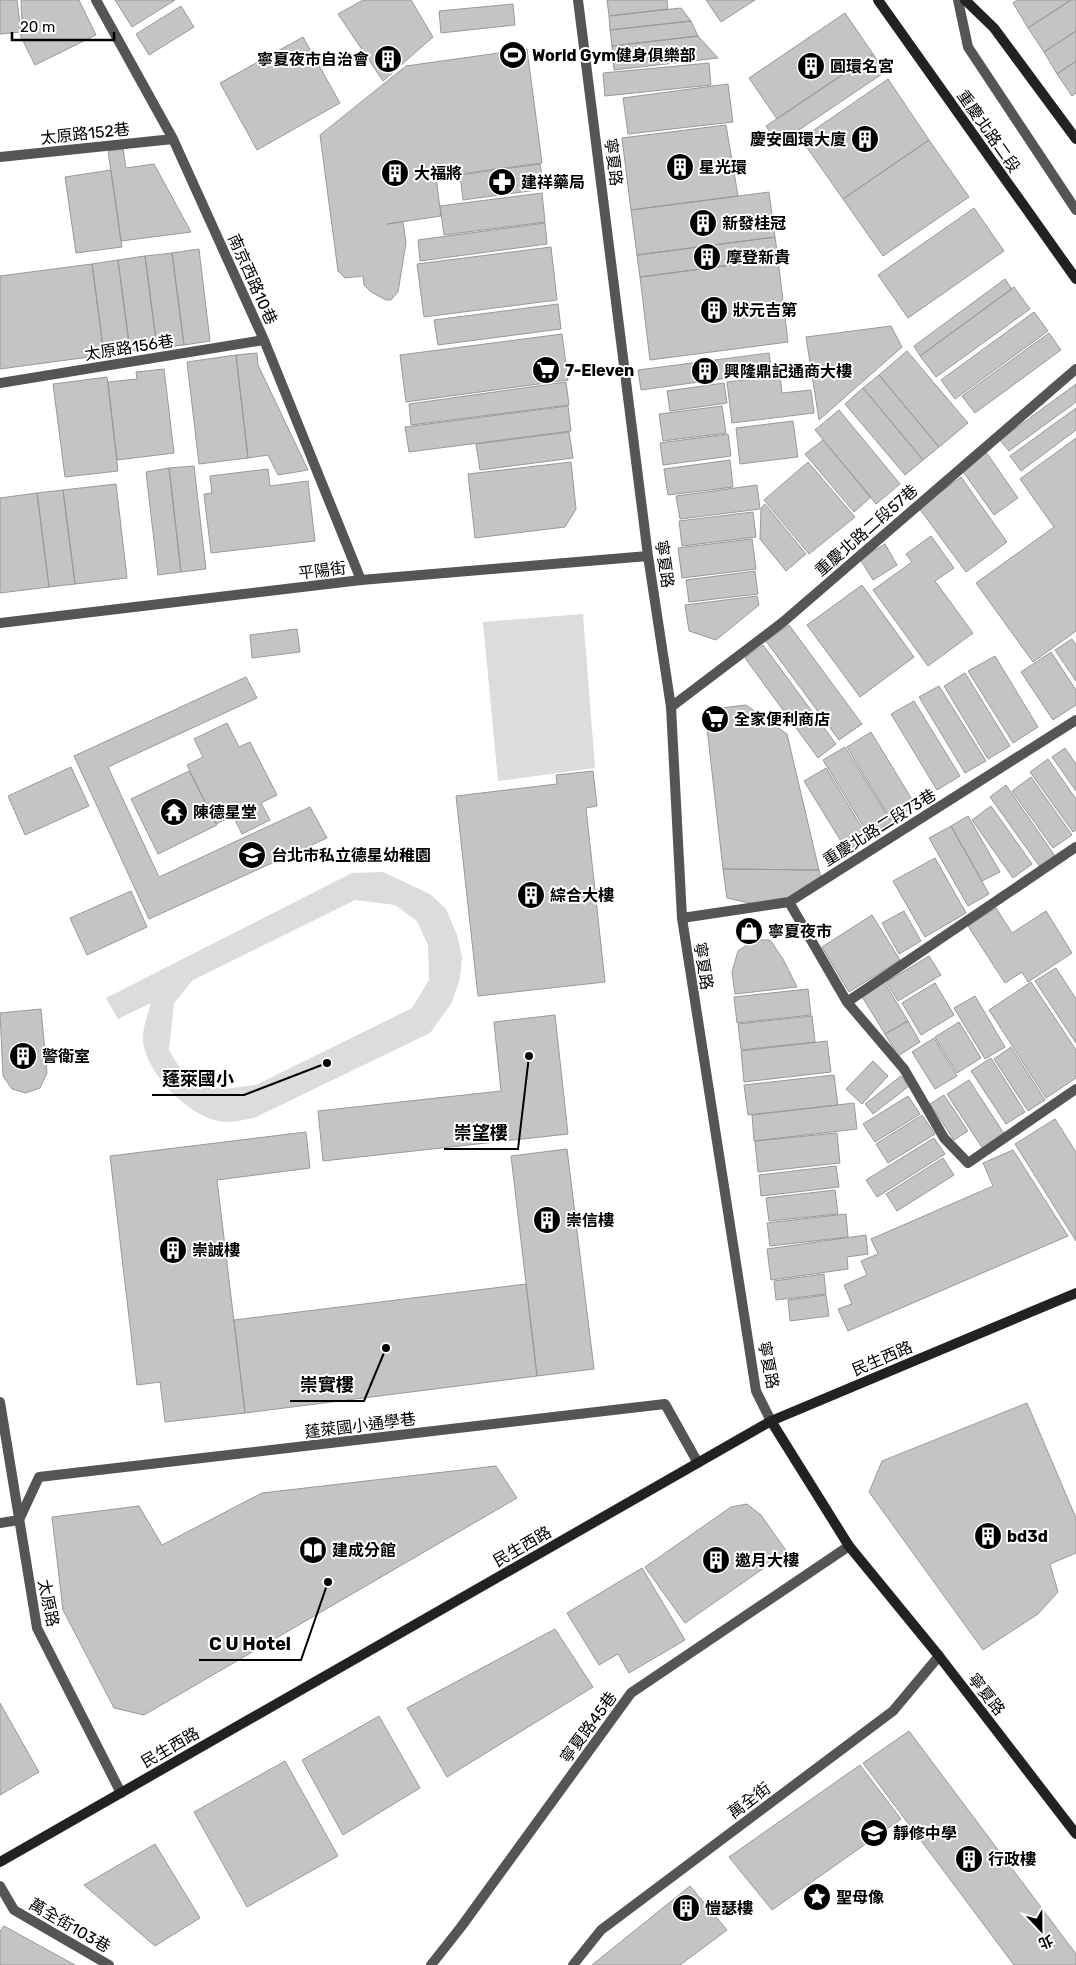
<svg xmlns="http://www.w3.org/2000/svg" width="1076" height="1965" viewBox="0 0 1076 1965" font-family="Rubik,'Noto Sans TC',sans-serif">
  <rect width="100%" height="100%" fill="#fff"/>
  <path fill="#dcdcdc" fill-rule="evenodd" d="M583,614l12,154 -97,13 -15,-159z
    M383,872l47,22 16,15 11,26 5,22 -2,22 -9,25 -21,29 -176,85c-8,1 -18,4 -27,4 -34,0 -81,-48 -84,-81 -1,-13 5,-26 8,-38l-33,16 -12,-21 246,-125zM355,900l40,5 22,16 11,24 1,35 -17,28 -156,77 -32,4 -26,-5 -20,-19 -9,-15 5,-47 19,-23z"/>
  <path fill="#c4c4c4" stroke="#999" d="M0,0h17l4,32 -21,2z
    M21,0h58l17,35 -61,30 -15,-30 6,-3 -4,-10z
    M115,0h60l-43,27z
    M363,0h48l22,37 -50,44 -45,-67z
    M607,0h60l1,9 -59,7z
    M706,0h49l-34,22z
    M1017,0h54l-43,28 -15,-25z
    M1071,0h5v31l-32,21 -16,-24z
    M513,4l2,21 -74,8 -2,-22z
    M181,6l13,21 -45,28 -13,-21z
    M681,8l10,13 -81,9 -1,-14z
    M845,13l28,41 -96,65 -28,-41z
    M691,21l7,15 -86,10 -2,-16z
    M1076,31v30l-19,13 -13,-22z
    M698,36l20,22 -104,12 -2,-24z
    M303,37l37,66 -83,47 -37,-67z
    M527,49l15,114 -106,14 5,39 -54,8 16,-2 3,21 -8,49 -7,8h-5l-15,-8 -7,-7 -1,-9 -18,2 -7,-7 -18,-136 86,-69z
    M873,54l12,18 -107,72 -12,-18z
    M1076,61v32l-4,3 -15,-22z
    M709,63l2,22 -106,11 -2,-23z
    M888,79l41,61 -86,59 -42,-60z
    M728,84l5,38 -105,12 -5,-36z
    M726,125l12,71 -107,14 -9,-72z
    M929,140l40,57 -86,59 -40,-57z
    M123,149l3,19 28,-4 37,68 -70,9 -13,-90z
    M540,164l4,25 -81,11 -3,-25z
    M111,170l11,77 -46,6 -11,-76z
    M769,192l6,45 -138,18 -6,-45z
    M542,193l3,29 -101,13 -4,-29z
    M974,208l30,43 -96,67 -30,-43z
    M545,223l2,21 -127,17 -2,-21z
    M775,237l3,22 -138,18 -3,-22z
    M551,247l6,53 -133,17 -7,-53z
    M199,249l11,92 -26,4 -12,-92z
    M172,253l12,92 -27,3 -12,-92z
    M145,256l12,92 -27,3 -12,-91z
    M778,259l10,83 -138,18 -10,-83z
    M118,260l12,91 -26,4 -12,-91z
    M92,264l12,91 -104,14v-93z
    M1005,279l7,10 -92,67 -6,-10z
    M1014,287l16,22 -94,68 -16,-21z
    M558,304l3,25 -123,16 -4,-25z
    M1034,312l14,19 -93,68 -14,-19z
    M891,326l11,21 -83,73 -13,-83z
    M1049,333l12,17 -86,63 -13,-17z
    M562,334l6,46 -162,22 -6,-47z
    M907,351l61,72 -29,24 -60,-72z
    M257,353l1,12 50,105 -30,5 -10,-20 -20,3 -12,-103z
    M769,353l3,19 -131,18 -3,-20z
    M236,355l12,103 -49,6 -12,-102z
    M164,369l10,84 -57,7 -9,-78 29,-3 -1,-7z
    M879,375l60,72 -16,13 -60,-72z
    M780,376l2,17 29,-3 3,23 -82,10 -5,-41z
    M107,377l11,94 -53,6 -12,-93z
    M566,382l3,23 -158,20 -2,-21z
    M724,383l3,20 -57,8 -3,-20z
    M1076,384v18l-67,49 -9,-11z
    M863,388l60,72 -18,15 -60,-71z
    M568,406l3,25 -162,21 -4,-25z
    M722,406l4,27 -63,8 -4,-27z
    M1076,408v22l-55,41 -11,-15z
    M839,410l61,74 -24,20 -61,-74z
    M793,421l5,36 -58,7 -4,-36z
    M569,432l4,26 -93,12 -4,-26z
    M728,434l3,22 -68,9 -3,-22z
    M1076,438v193l-43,31 -57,-79 78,-56 -34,-48z
    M823,440l48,57 -17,15 -49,-58z
    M986,452l32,46 -24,17 -32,-45z
    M730,460l3,27 -65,8 -4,-26z
    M571,462l5,47 -11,18 -90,11 -7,-64z
    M808,462l47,55 -46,37 -45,-54z
    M194,466l12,103 -25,3 -12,-104z
    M169,468l12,104 -23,3 -12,-103z
    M268,469l2,17 38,-5 7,60 -104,12 -7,-59 8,-1 -2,-17z
    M961,477l46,65 -41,30 -47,-64z
    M116,484l11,94 -52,6 -12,-94z
    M757,485l3,24 -80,10 -4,-23z
    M63,490l12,94 -26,3 -12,-94z
    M37,493l12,94 -49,6v-95z
    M765,504l41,50 -20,17 -26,-32 1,-31z
    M753,512l3,25 -74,9 -3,-25z
    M931,536l23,32 -19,13 38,52 -45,33 -55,-76 39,-28 -6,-8z
    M752,539l4,30 -74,9 -4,-30z
    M885,544l12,21 -24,15 -13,-21z
    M755,571l3,23 -69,8 -3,-22z
    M862,585l52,72 -54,40 -53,-72z
    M757,596l2,9 -43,35 -27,-9 -4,-26z
    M789,625l73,99 -23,16 -73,-99z
    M297,629l3,23 -48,6 -2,-23z
    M1072,639l4,6v36l-21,-31z
    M763,645l73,99 -18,14 -73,-100z
    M1051,652l25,38v15l-23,15 -32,-48z
    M995,656l43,71 -25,16 -45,-72z
    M965,673l45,73 -22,13 -44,-73z
    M246,677l11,21 -149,69 51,110 151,-70 17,31 -178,81 -75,-163z
    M939,686l47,75 -21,12 -46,-76z
    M914,701l46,75 -23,14 -46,-76z
    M746,705l41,29 32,136 -96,-1 -18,-159z
    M227,723l12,24 11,-5 27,53 -16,8 9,17 -28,14 -9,-18 -17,8 -29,-59 16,-8 -9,-18z
    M871,732l45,74 -25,14 -44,-73z
    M845,747l46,75 -22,14 -46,-76z
    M1065,748l11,16v27l-24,-34z
    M1048,759l28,40v31l-3,2 -43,-60z
    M71,767l18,39 -64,29 -17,-39z
    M826,768l42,70 -21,13 -43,-70z
    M189,771l28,54 -59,29 -27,-55z
    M593,771l4,35 -11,2 19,174 -127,14 -22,-200 101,-12 -1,-9z
    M1031,777l41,58 -19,13 -41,-57z
    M1006,785l49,71 -15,11 -50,-70z
    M991,806l41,58 -19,14 -41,-58z
    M968,816l32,56 -18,9 -31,-55z
    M951,826l38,68 -21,12 -39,-68z
    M935,858l31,55 -41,24 -32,-56z
    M723,869l96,1 2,8 -50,30 -44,-10z
    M131,891l16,36 -60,28 -17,-37z
    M996,908l16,25 34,-22 26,42 -44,29 -6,-10 -17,11 -37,-57z
    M904,911l17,30 -22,13 -17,-31z
    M872,915l28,45 -51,32 -27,-45z
    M754,940h16l13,19 14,28 -62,7 -3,-22 6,-21z
    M929,956l12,19 -43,26 -12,-19z
    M1056,968l20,31v44l-41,-62z
    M884,982l24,39 -23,13 -24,-39z
    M1031,982l45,68v28l-30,20 -57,-88z
    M935,983l19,32 -33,20 -19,-32z
    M808,989l3,26 -74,8 -3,-26z
    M975,996l30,51 -20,12 -31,-51z
    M41,1009l6,64 -7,15 -14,5 -14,-4 -9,-13 -3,-63z
    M555,1015l13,119 -245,27 -5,-50 183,-20 -7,-69z
    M812,1016l3,26 -74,8 -3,-26z
    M908,1021l12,21 -22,14 -13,-22z
    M959,1022l22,36 -24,15 -22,-36z
    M934,1038l23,38 -22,13 -23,-37z
    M827,1041l4,31 -87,10 -3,-31z
    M1011,1047l34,53 -17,11 -34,-52z
    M991,1058l34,54 -19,12 -35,-53z
    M873,1061l15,15 -26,28 -16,-15z
    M834,1075l4,30 -90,10 -4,-30z
    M901,1076l8,10 -36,28 -8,-10z
    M969,1080l36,55 -22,14 -36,-55z
    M944,1095l24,36 -14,9 -24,-36z
    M908,1096l12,18 -45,28 -12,-18z
    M854,1103l3,26 -103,12 -2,-26z
    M922,1115l13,19 -47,29 -12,-19z
    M1055,1119l21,33v89l-61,-97z
    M306,1132l4,36 -93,12 28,233 -80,9 -5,-40 -23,3 -27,-229z
    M837,1133l3,30 -82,9 -3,-31z
    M934,1138l11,16 -68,43 -11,-17z
    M567,1149l27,220 -57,7 -26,-220z
    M1013,1150l55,86 -220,95 -10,-22 14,-5 -8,-19 23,-10 -6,-14 17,-7 -7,-15 122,-53 -10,-23z
    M943,1158l11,17 -57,36 -11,-17z
    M836,1166l3,21 -78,9 -2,-21z
    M835,1190l3,24 -69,7 -3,-23z
    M846,1214l2,23 -78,9 -3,-23z
    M866,1235l2,19 -21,3 1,12 -77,11 -4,-31z
    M824,1274l2,20 -50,6 -2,-19z
    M526,1284l11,92 -292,37 -11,-93z
    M826,1295l3,21 -39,5 -2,-21z
    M1027,1403l49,115v35l-26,11 8,28 -20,22 -55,36 -114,-158 13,-31z
    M496,1466l21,32 -373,217 -30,-7 -51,-98 -11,-93 87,-11 23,39 100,-52z
    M747,1504l14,11 26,37 -102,71 -40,-56 86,-60z
    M642,1568l43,72 -56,33 -11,-19 -19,11 -32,-52z
    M555,1629l38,58 -146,90 -40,-69z
    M0,1703l39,69 -39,23z
    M379,1716l41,72 -77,47 -41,-75z
    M909,1731l167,223v11h-62l-151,-202z
    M285,1761l53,95 -91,51 -53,-95z
    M860,1765l41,54 -129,91 -43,-53z
    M155,1844l45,74 -45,28 -71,-61z
    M690,1886l37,44 -47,35h-88z
    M4,1926l71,39h-75v-34z"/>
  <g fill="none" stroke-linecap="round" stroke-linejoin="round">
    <path stroke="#555" stroke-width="10" d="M96,0l77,139 91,201 97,240
      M958,0l10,47 108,163
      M0,157l173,-18
      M0,383l264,-43
      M671,707l112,-85 293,-253
      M789,902l58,100 57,67 40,69 24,25 108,-74
      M682,918l107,-16 287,-182
      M847,1002l229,-155
      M19,1520l20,-43 626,-73 33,59"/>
    <path stroke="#555" stroke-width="10" d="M578,0l70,556 23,151 11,211 74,473 15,30
      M0,623l361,-43 287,-24
      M0,1402l37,226 84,165
      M0,1523l19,-3
      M0,1886l14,24 95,55
      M431,1965l30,-38 170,-234 218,-147
      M573,1965l28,-35 292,-219 46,-55"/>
    <path stroke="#222" stroke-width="10" d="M878,0l198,279
      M965,0l29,28 82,111
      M771,1421l78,125 90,110 137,178
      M0,1862l771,-441 305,-128"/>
  </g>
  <defs>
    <g id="stadium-disc" transform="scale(1.4375)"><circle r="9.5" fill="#000" stroke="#fff"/><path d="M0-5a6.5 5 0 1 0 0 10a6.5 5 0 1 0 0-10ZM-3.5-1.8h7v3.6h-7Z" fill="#fff"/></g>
    <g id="building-disc" transform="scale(1.4375)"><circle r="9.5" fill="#000" stroke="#fff"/><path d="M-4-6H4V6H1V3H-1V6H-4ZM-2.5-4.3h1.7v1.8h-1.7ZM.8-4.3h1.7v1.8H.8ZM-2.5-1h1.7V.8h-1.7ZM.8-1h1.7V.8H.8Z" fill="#fff"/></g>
    <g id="pharmacy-disc" transform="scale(1.4375)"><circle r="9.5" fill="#000" stroke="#fff"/><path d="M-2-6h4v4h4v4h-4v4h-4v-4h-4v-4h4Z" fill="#fff"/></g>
    <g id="supermarket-disc" transform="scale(1.4375)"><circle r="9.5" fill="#000" stroke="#fff"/><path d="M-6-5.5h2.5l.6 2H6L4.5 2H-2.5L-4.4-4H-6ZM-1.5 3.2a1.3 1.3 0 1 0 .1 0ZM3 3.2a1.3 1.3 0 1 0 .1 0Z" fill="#fff"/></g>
    <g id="temple-disc" transform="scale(1.4375)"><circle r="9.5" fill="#000" stroke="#fff"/><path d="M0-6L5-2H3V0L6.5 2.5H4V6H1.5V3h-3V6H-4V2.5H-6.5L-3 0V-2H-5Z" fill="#fff"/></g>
    <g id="school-disc" transform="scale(1.4375)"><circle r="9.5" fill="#000" stroke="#fff"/><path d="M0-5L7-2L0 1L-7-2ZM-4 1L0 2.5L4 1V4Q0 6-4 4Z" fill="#fff"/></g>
    <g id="shop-disc" transform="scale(1.4375)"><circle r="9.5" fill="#000" stroke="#fff"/><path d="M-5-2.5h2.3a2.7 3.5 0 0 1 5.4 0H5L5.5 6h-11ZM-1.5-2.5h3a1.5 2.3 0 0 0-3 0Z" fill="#fff"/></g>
    <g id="library-disc" transform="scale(1.4375)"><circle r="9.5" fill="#000" stroke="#fff"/><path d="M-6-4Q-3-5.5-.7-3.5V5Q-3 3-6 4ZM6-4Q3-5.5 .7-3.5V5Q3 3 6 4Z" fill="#fff"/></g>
    <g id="sight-disc" transform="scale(1.4375)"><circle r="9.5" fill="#000" stroke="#fff"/><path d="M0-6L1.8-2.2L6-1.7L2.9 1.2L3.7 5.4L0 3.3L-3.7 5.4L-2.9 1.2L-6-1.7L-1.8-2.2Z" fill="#fff"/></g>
  </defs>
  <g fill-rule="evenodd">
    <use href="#stadium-disc" x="513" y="55"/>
    <use href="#building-disc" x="388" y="59"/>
    <use href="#building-disc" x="811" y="66"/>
    <use href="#building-disc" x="865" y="139"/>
    <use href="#building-disc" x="680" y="167"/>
    <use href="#building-disc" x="395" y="173"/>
    <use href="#pharmacy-disc" x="502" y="182"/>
    <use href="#building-disc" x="703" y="223"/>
    <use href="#building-disc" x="707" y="257"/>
    <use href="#building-disc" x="714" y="310"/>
    <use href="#supermarket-disc" x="546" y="370"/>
    <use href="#building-disc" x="705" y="371"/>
    <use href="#supermarket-disc" x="715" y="719"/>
    <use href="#temple-disc" x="174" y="812"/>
    <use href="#school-disc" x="252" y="855"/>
    <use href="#building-disc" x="531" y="895"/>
    <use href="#shop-disc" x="749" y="931"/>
    <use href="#building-disc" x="23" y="1056"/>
    <use href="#building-disc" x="547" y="1220"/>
    <use href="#building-disc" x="173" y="1250"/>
    <use href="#building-disc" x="988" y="1536"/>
    <use href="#library-disc" x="313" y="1550"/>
    <use href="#building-disc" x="716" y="1560"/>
    <use href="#school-disc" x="874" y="1833"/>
    <use href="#building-disc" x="969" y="1859"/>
    <use href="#sight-disc" x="817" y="1897"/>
    <use href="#building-disc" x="686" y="1908"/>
  </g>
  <g text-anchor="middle" stroke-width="4" stroke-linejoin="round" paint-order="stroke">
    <g font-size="16" font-weight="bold" fill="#000" stroke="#fff" text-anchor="start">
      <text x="532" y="61">World Gym健身俱樂部</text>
      <text x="369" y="65" text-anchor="end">寧夏夜市自治會</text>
      <text x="830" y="72">圓環名宮</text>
      <text x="846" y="145" text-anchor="end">慶安圓環大廈</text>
      <text x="699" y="173">星光環</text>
      <text x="414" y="179">大福將</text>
      <text x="521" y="188">建祥藥局</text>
      <text x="722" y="229">新發桂冠</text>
      <text x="726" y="263">摩登新貴</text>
      <text x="733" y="316">狀元吉第</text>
      <text x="565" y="376">7-Eleven</text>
      <text x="724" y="377">興隆鼎記通商大樓</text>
      <text x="734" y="725">全家便利商店</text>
      <text x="193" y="818">陳德星堂</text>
      <text x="271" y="861">台北市私立德星幼稚園</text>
      <text x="550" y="901">綜合大樓</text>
      <text x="768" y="937">寧夏夜市</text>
      <text x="42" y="1062">警衛室</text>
      <text x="566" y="1226">崇信樓</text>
      <text x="192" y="1256">崇誠樓</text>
      <text x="1007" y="1542">bd3d</text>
      <text x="332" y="1556">建成分館</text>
      <text x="735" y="1566">邀月大樓</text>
      <text x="893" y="1839">靜修中學</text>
      <text x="988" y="1865">行政樓</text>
      <text x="836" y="1903">聖母像</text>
      <text x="705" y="1914">愷瑟樓</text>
    </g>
    <g font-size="16" fill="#000" stroke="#fff">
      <text transform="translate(989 131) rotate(55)" y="6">重慶北路二段</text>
      <text transform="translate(85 133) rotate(-6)" y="6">太原路152巷</text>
      <text transform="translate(614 162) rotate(83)" y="6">寧夏路</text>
      <text transform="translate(253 279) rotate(66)" y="6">南京西路10巷</text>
      <text transform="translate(129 347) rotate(-9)" y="6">太原路156巷</text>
      <text transform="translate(866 530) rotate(-41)" y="6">重慶北路二段57巷</text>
      <text transform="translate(665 564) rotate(82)" y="6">寧夏路</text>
      <text transform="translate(322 570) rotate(-7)" y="6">平陽街</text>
      <text transform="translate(879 827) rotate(-32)" y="6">重慶北路二段73巷</text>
      <text transform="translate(704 966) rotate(81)" y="6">寧夏路</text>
      <text transform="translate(882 1358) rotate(-23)" y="6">民生西路</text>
      <text transform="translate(769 1365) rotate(79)" y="6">寧夏路</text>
      <text transform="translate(360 1425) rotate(-7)" y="6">蓬萊國小通學巷</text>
      <text transform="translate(522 1546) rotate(-30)" y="6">民生西路</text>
      <text transform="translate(49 1603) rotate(78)" y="6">太原路</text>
      <text transform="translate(987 1694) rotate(52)" y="6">寧夏路</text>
      <text transform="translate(588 1727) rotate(-54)" y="6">寧夏路45巷</text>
      <text transform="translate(170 1747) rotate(-30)" y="6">民生西路</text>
      <text transform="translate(749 1800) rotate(-37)" y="6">萬全街</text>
      <text transform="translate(70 1925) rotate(30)" y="6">萬全街103巷</text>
    </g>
  </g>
  <path fill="none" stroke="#000" stroke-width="2" d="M327 1063L244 1095H152M529 1056L518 1149H444M386 1348L364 1401H290M328 1582L301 1660H199"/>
  <g fill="#000" stroke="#fff" stroke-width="2">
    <circle cx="327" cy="1063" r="5"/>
    <circle cx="529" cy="1056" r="5"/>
    <circle cx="386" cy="1348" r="5"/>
    <circle cx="328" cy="1582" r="5"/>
  </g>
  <g font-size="18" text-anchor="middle" font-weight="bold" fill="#000" stroke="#fff" stroke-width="4" stroke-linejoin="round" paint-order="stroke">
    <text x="198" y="1085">蓬萊國小</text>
    <text x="481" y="1139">崇望樓</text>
    <text x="327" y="1391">崇實樓</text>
    <text x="250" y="1650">C U Hotel</text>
  </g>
  <g transform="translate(1041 1930) rotate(158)" stroke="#ffffff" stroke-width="4" paint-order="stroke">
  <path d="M0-4L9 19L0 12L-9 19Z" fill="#000000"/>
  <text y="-8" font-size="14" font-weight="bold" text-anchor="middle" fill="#000000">北</text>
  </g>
  <path d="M12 32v8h102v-8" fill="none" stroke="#000000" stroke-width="2.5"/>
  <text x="20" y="32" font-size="15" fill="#000000" stroke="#ffffff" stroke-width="4" paint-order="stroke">20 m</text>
</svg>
